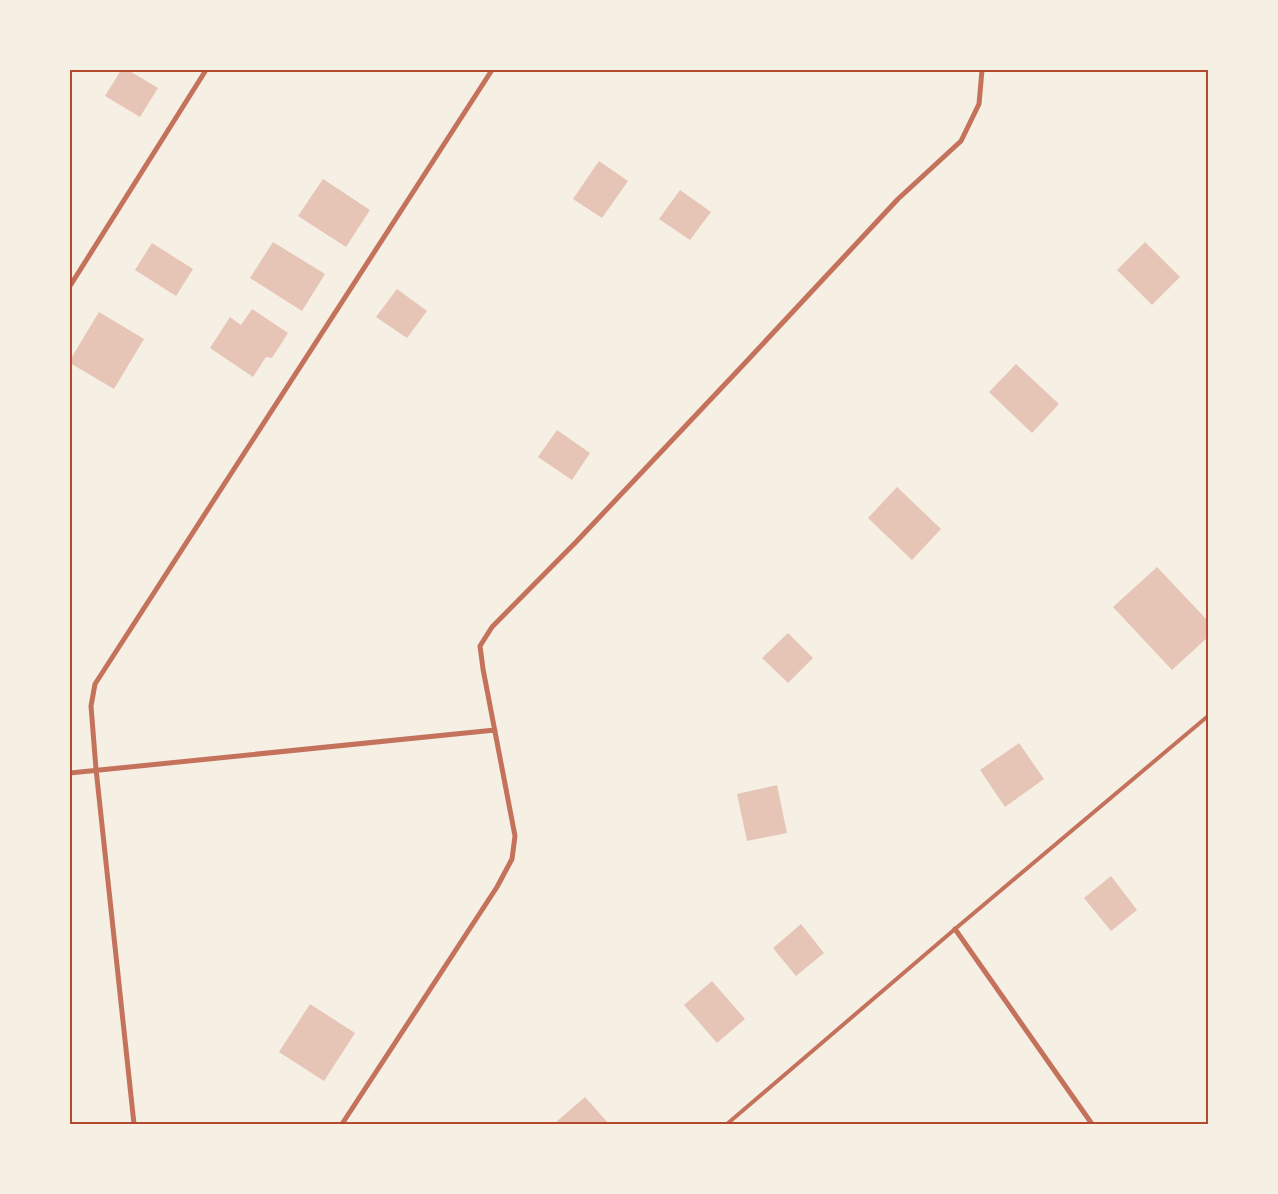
<svg xmlns="http://www.w3.org/2000/svg" width="1278" height="1194" viewBox="0 0 1278 1194" font-family="'DM Sans',sans-serif">
  <rect width="100%" height="100%" fill="#f6efe4"/>
  <path fill="#e6c5b7" d="M121,70h7l30,18 -18,29 -35,-21z
    M599,161l29,20 -26,37 -29,-19z
    M323,179l47,31 -24,37 -48,-31z
    M680,190l31,22 -21,28 -31,-21z
    M273,242l52,32 -23,37 -52,-33z
    M1145,242l35,35 -28,28 -35,-35z
    M152,243l41,26 -17,27 -41,-26z
    M397,289l30,22 -20,27 -31,-21z
    M252,309l36,24 -16,25 -6,-1 -13,20 -43,-29 20,-31 11,8z
    M99,312l45,27 -30,50 -44,-26v-3z
    M1016,364l43,40 -27,29 -43,-41z
    M557,430l33,23 -18,27 -34,-23z
    M897,487l44,42 -29,31 -44,-42z
    M1157,567l51,54v16l-36,33 -59,-63z
    M788,633l25,25 -25,25 -26,-25z
    M1019,743l25,36 -39,28 -25,-37z
    M777,785l10,48 -40,8 -10,-47z
    M1111,876l26,34 -26,21 -27,-33z
    M801,924l23,29 -28,23 -23,-28z
    M712,981l33,38 -28,24 -33,-38z
    M310,1004l45,29 -31,48 -45,-29z
    M585,1097l24,27h-53l-1,-1z"/>
  <g fill="none" stroke-linecap="round" stroke-linejoin="round">
    <path stroke="#c5725c" stroke-width="4" d="M727,1124l228,-195 253,-213"/>
    <path stroke="#c5725c" stroke-width="5" d="M70,286l136,-216
      M70,773l425,-43
      M955,929l137,195
      M134,1124l-38,-355 -5,-63 4,-22 397,-614
      M342,1124l155,-237 15,-28 3,-23 -32,-167 -3,-23 12,-19 84,-85 169,-179 153,-164 63,-58 18,-37 3,-34"/>
  </g>
  <rect width="1278" height="1194" fill="none" stroke="#f6efe4" stroke-width="142"/>
  <rect x="71" y="71" width="1136" height="1052" fill="none" stroke="#b5482f" stroke-width="2"/>
</svg>
